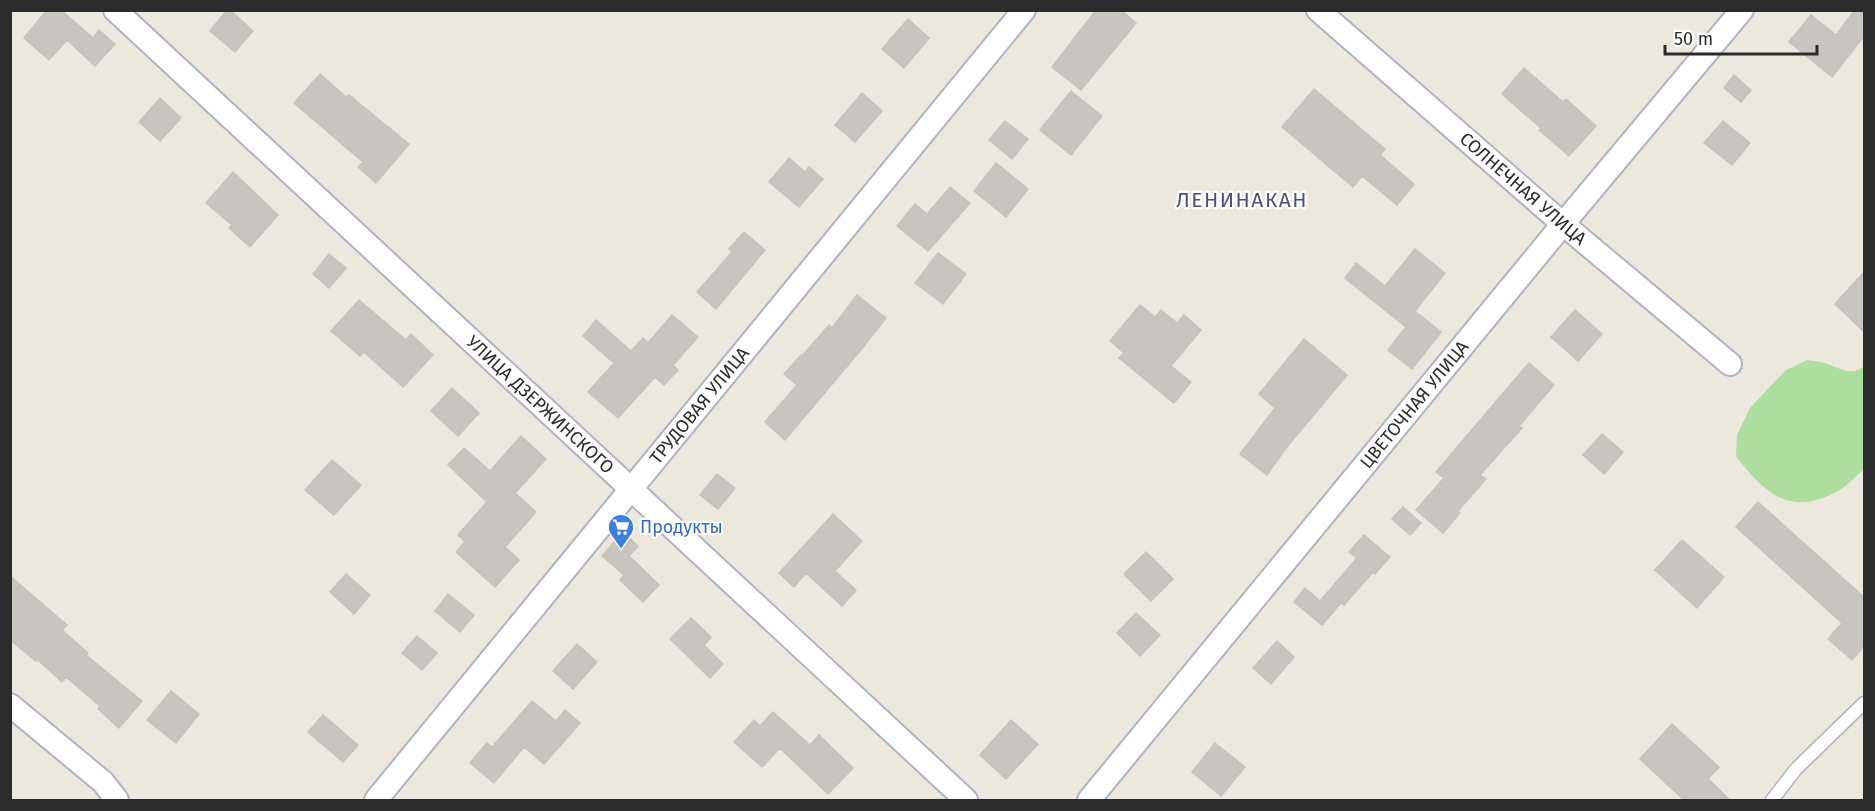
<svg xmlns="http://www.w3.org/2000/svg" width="1875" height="811" viewBox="0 0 1875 811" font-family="'Fira Sans',sans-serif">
  <rect width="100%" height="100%" fill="#ece8de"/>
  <path fill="#aede9f" d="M1807,360c7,1 14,1 20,4 13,4 25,13 37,2v103c-7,6 -15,15 -24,21 -49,28 -75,4 -104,-34l1,-21 13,-27 36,-38z"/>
  <path fill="#c8c4be" stroke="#c7c3b8" stroke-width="1.5" d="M47,10h14l32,28 6,-8 16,14 -20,22 -28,-26 -18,20 -25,-22z
    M227,10h3l23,21 -18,21 -25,-21z
    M1096,10h25l15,13 -55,67 -29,-23z
    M1855,10h9v26l-32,41 -43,-35 22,-27 25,20z
    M908,19l21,19 -25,30 -22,-19z
    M1524,68l39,34 3,-3 30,27 -27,30 -30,-26 2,-2 -39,-34z
    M320,74l26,23 3,-2 60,49 -33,39 -18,-16 5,-5 -69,-59z
    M1734,75l17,15 -10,12 -17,-14z
    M1314,89l71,60 -5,6 34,29 -17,21 -35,-29 -9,11 -71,-60z
    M1071,91l31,25 -31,39 -31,-25z
    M862,93l20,18 -27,31 -20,-17z
    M160,98l21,20 -21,23 -21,-19z
    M1005,121l23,18 -16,20 -23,-19z
    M1723,121l27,22 -18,22 -28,-22z
    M789,158l16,14 4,-5 14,12 -24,28 -30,-25z
    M996,163l32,26 -22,28 -32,-26z
    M233,172l45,43 -28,32 -21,-19 3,-3 -26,-22z
    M950,187l20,16 -42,48 -31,-25 18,-22 12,10z
    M744,232l21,18 -49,59 -19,-17 35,-40 -3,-3z
    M1415,249l30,24 -30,38 26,21 -29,37 -24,-19 18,-23 -61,-49 11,-15 29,23z
    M938,253l28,21 -23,30 -28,-21z
    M329,254l17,14 -17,20 -16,-14z
    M1864,272v60l-29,-28z
    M857,295l29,23 -26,33 -75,89 -20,-18 32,-37 -13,-11 17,-19 1,1 27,-31 3,3z
    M359,300l47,40 5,-6 22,21 -30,32 -39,-35 -4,4 -29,-25z
    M1140,305l15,12 6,-7 16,13 7,-8 17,15 -30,36 20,16 -17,21 -55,-45 5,-5 -14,-12z
    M1575,310l27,24 -24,27 -27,-24z
    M672,315l26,22 -25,28 5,5 -14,15 -9,-8 -37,41 -30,-26 26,-29 -31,-27 13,-16 35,31 12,-13 5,5z
    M1304,339l43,36 -61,73 -19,27 -27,-21 35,-46 -16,-14z
    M1529,363l25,22 -35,41 3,2 -42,47 6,4 -28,32 2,2 -17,20 -27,-23 28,-32 -8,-6z
    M452,388l27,25 -21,23 -27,-25z
    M1602,434l21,18 -19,22 -21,-19z
    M521,436l25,23 -31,34 21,19 -31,35 14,13 -24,27 -39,-35 9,-10 -7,-7 29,-33 -39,-37 16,-17 26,23z
    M332,460l29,25 -27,30 -29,-25z
    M717,474l18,14 -17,21 -18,-14z
    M1758,502l106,95v49l-12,14 -24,-21 14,-16 -106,-96z
    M1403,507l18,16 -11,12 -18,-16z
    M833,514l29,27 -27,30 21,19 -14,16 -36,-33 -12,14 -15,-14z
    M623,532l15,14 -9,10 30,29 -16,17 -23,-22 4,-5 -22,-19z
    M1364,535l26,22 -15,17 -2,-2 -29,33 -3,-2 -19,22 -28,-23 11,-14 15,13 37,-43 -8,-6z
    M1682,540l42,37 -27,31 -42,-38z
    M1146,552l27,27 -22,22 -27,-27z
    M346,574l24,21 -16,19 -24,-22z
    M10,576l57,49 -5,5 26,23 -2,2 56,46 -23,27 -21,-19 2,-3 -34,-29 -4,5 -25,-23 -1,2 -26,-21z
    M448,594l26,21 -14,17 -25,-21z
    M1136,613l24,22 -20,21 -23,-23z
    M691,618l20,19 -7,8 19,19 -13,14 -40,-39z
    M417,636l20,17 -15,17 -20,-17z
    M1277,641l17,16 -23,27 -18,-16z
    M577,644l20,18 -24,27 -20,-18z
    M171,691l28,23 -23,29 -29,-23z
    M532,701l24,20 9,-11 15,13 -36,41 -20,-17 -30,36 -24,-20 17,-20 5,4z
    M773,712l37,33 9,-10 34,33 -25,26 -48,-46 -18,19 -28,-25 20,-22 6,6z
    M323,715l35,30 -15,17 -35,-30z
    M1011,720l27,24 -32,35 -26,-24z
    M1672,724l47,43 -11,12 23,22h-46l-45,-42z
    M1215,743l30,24 -24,29 -29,-24z"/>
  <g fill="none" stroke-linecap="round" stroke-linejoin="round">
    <g stroke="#b2b3be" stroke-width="15">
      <path id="service" d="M1772,800l24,-31 68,-66"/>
    </g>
    <g stroke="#b2b3be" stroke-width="26">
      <g id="minor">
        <path id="s1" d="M115,10l851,790"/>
        <path id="s2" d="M1318,10l245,214 167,140"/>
        <path d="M10,705l93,77 14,18"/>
        <path id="s3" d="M376,800l648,-790"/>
        <path id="s4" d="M1089,800l474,-576 179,-214"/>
      </g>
    </g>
    <use href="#service" stroke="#fff" stroke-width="12"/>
    <use href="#minor" stroke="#fff" stroke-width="22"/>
  </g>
  <defs>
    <g id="supermarket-pin" transform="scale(1.35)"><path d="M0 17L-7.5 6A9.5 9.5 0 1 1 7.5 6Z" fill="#3f7fe0" stroke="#fff"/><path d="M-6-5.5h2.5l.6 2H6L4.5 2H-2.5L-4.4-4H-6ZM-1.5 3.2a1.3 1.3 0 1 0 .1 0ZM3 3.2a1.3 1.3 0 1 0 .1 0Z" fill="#fff"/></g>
  </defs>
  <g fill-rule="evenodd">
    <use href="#supermarket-pin" x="621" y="527"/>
  </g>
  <g text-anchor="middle" stroke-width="4.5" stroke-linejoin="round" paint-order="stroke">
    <g font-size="18" fill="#2b2b2b" stroke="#fff">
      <text dy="6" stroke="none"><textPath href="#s2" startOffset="272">СОЛНЕЧНАЯ УЛИЦА</textPath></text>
      <text dy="6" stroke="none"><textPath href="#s4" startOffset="512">ЦВЕТОЧНАЯ УЛИЦА</textPath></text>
      <text dy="6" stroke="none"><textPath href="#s1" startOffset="580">УЛИЦА ДЗЕРЖИНСКОГО</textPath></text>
      <text dy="6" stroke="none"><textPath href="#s3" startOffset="510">ТРУДОВАЯ УЛИЦА</textPath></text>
    </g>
    <g font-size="18" fill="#366cbe" stroke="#fff" text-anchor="start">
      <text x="640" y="533">Продукты</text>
    </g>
    <g font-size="21" letter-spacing="1.5" fill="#4f5179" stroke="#fff">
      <text x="1242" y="207">ЛЕНИНАКАН</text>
    </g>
  </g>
  <rect width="1875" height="811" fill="none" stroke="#2b2b2b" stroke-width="24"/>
  <path d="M1665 45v9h152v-9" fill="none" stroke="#2b2b2b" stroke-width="3"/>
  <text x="1674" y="45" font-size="18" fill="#2b2b2b" stroke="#ffffff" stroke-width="4.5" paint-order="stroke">50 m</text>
</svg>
